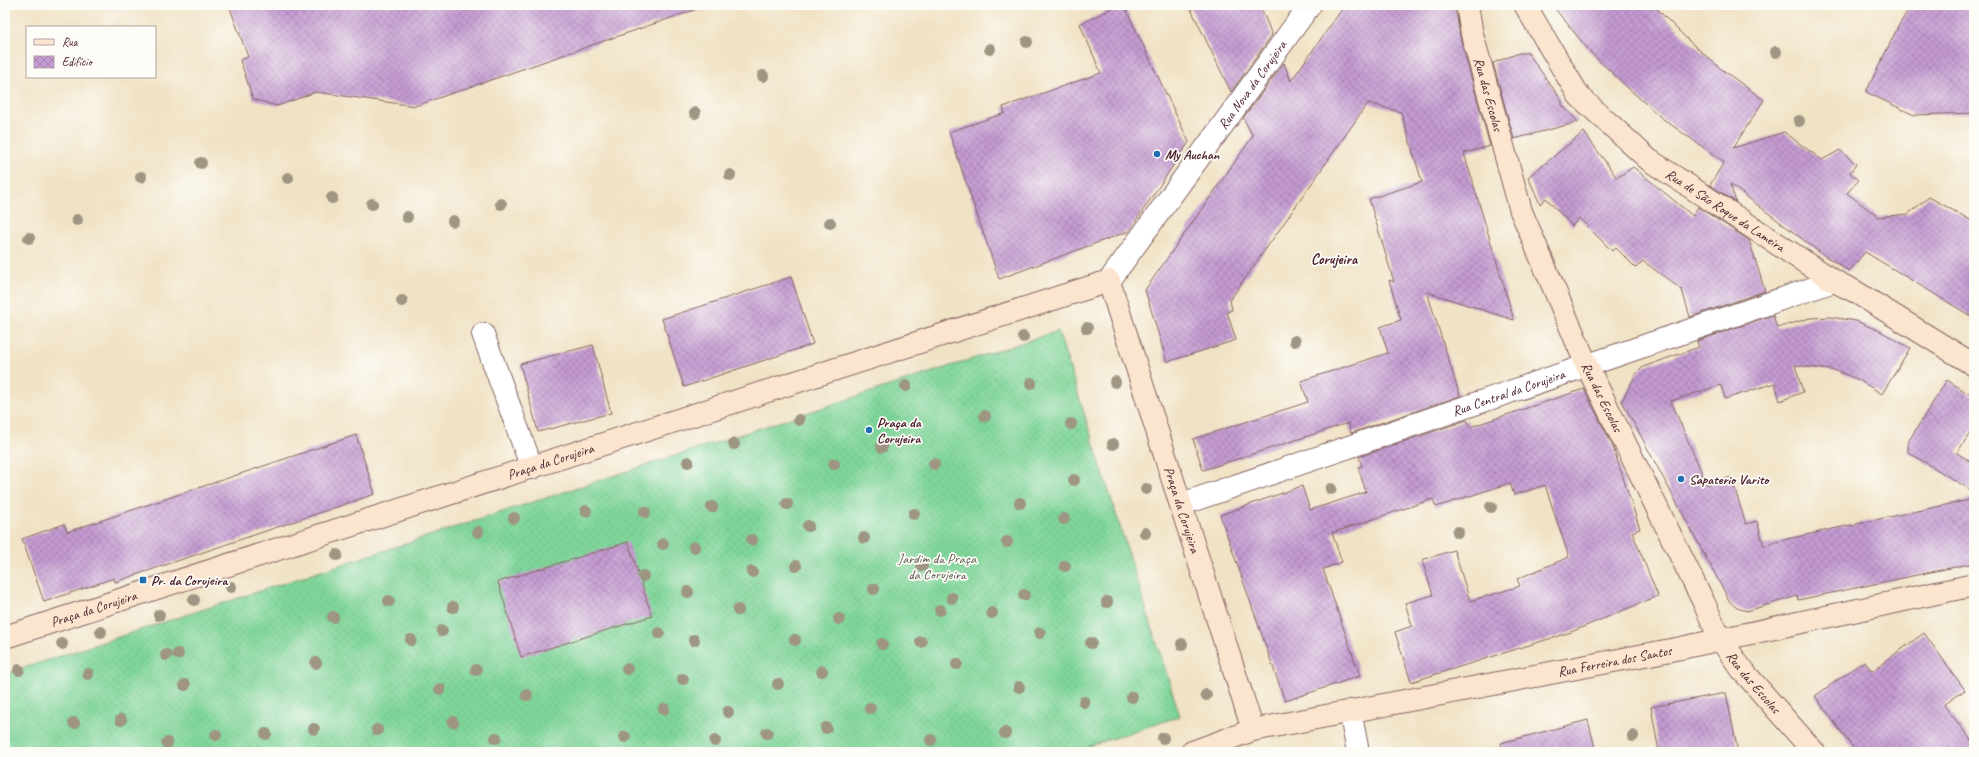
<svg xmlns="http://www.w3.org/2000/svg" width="1979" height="757" viewBox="0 0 1979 757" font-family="Caveat,sans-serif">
  <defs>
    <pattern id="grass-dots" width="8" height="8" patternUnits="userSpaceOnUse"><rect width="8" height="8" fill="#7fd599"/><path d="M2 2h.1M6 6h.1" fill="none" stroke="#6fb684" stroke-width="1.8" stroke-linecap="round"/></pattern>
    <pattern id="building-cross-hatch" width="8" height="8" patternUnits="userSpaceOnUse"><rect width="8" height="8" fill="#c49bd2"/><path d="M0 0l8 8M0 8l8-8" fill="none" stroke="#a17eab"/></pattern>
  </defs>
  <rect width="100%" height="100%" fill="#fdfcf7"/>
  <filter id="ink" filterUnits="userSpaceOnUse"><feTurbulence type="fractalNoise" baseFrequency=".025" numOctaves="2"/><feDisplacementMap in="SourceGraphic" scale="8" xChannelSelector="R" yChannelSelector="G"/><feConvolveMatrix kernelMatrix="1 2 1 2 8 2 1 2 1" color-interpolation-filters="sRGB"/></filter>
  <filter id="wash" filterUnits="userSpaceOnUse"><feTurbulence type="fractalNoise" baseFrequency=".012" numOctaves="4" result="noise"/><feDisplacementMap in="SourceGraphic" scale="16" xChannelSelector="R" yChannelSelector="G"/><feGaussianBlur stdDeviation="0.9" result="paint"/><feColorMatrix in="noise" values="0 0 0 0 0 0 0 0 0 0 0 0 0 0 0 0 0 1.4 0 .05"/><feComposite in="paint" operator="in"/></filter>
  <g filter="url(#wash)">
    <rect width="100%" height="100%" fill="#f0e2c4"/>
    <path fill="url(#grass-dots)" stroke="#647a62" d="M1058,331l122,385 -108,36h-1067v-78z"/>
    <g id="blocks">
      <path fill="url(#building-cross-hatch)" d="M229,5h467l1,4 -282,97 -99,-14 -39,14 -24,-7 -13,-39 8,-3z
        M1119,5h5l65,137 -60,89 -130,48 -50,-147 56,-19 -2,-6 98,-34 -21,-49z
        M1189,5h71l12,30 -41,57z
        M1345,5h110l5,32 30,109 -26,7 50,167 -87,-28 33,104 -109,37 -3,-10 -145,47 -10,-31 115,-37 -7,-21 87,-28 -8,-26 21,-7 -12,-40 5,2 -25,-83 53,-17 -21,-70 -33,-9 -138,197 2,10 -5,2 9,28 -69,22 -22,-72 108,-154 -10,-18 41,-55 7,18z
        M1552,5h101l36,36 31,27 44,32 -31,48 51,-16 38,28 18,-10 16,14 -6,9 9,7 -12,13 31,24 30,-3 21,-17 45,25v96l-109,-66 -16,19 -27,-17 -92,-70 6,18 -26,-17 14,-23 -61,-43 -35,-31 -37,-35z
        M1911,5h63v108l-60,2 -48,-23 32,-65z
        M1519,53h9l34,48v4l16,17 -64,17 -21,-76z
        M1584,132l33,46 16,-11 60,49 5,-9 51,33 16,51 -75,26 -8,-27 -39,-29 -7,7 -20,-20 -4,3 -33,-33 -7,8 -26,-28 -6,6 -12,-27z
        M791,277l22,67 -129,43 -22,-68z
        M1773,315l4,13 33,-10 20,-1 26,4 24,10 30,17 -28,46 -23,-14 -22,-9 -42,-6 8,27 -23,9 -5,-18 -50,16 -4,-14 -50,16 36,84 24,-8 15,47 11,-3 7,25 19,-6 68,-15 3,2 2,-3 118,-25v64l-176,37 -1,-4 -50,15 -10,-3 -7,-6 -108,-201 14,-27 7,-7 56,-20 -2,-6z
        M593,345l18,68 -73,19 -18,-68z
        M1947,380l27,17v30l-17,26 17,11v28l-66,-40v-10z
        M1584,389l29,58 27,82 -8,3 26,64 -87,36 -160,50 -16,-50 17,-6 -7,-23 28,-8 -11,-35 32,-10 16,51 50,-15 -3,-7 52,-22 -24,-72 -31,10 -4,-12 -74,24 -3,-8 -101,34 10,29 -19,7 37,107 -75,25 -65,-186 82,-29 8,24 56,-18 -8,-25 4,-1 -3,-9 108,-37 3,7z
        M356,435l19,59 -260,88 -1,-4 -70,24 -22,-63 42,-15 3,8z
        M628,542l24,74 -131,41 -23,-75z
        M1924,633l41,57 -21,15 30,39v8h-118l-41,-56 49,-35 8,10z
        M1726,693l12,59h-79l-8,-45z
        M1588,720l8,32h-94l-1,-9z"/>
    </g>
  </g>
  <g filter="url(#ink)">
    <use href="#blocks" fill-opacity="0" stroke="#846361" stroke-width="1"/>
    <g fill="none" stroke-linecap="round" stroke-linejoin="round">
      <g stroke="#846361" stroke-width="24">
        <g id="street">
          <path id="s1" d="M1109,281l201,-276"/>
          <path d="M483,334l49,134"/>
          <path id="s2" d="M1182,504l652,-223"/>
          <path d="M1350,711l8,41"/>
        </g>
      </g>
      <g stroke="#846361" stroke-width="24">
        <g id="secondary">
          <path id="s3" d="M1467,5l5,29 49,177 66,155 117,237 16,36 23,32 71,81"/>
          <path id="s4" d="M1525,5l54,91 70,64 185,121 20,10 120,74"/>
          <path id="s5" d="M5,637l1104,-356 144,449"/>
          <path id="s6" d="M1192,752l61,-22 428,-82 293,-63"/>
        </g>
      </g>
      <use href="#street" stroke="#fff" stroke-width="22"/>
      <use href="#secondary" stroke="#fbe5cf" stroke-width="22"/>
    </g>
    <g fill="#9e9582">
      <circle cx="1027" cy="42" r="6"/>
      <circle cx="990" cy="49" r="6"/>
      <circle cx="1776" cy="52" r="6"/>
      <circle cx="763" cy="76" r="6"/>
      <circle cx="695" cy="113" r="6"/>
      <circle cx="1799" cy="121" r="6"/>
      <circle cx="201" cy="163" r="6"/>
      <circle cx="730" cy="175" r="6"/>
      <circle cx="141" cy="177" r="6"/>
      <circle cx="288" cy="178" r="6"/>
      <circle cx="332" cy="198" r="6"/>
      <circle cx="372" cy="204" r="6"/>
      <circle cx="501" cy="204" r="6"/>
      <circle cx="407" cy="217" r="6"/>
      <circle cx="77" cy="220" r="6"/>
      <circle cx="453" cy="221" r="6"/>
      <circle cx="830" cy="223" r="6"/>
      <circle cx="29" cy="238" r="6"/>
      <circle cx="402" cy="301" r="6"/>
      <circle cx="1087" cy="328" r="6"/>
      <circle cx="1023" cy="337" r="6"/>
      <circle cx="1295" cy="341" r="6"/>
      <circle cx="1115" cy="382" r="6"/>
      <circle cx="1031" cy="383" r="6"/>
      <circle cx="906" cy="386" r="6"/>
      <circle cx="985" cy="416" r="6"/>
      <circle cx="799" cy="420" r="6"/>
      <circle cx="1071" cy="424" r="6"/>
      <circle cx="734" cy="444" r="6"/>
      <circle cx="1113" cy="444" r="6"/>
      <circle cx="882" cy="447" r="6"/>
      <circle cx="688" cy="462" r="6"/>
      <circle cx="834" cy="464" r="6"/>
      <circle cx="934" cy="464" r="6"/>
      <circle cx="1074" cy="480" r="6"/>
      <circle cx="1146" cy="489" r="6"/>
      <circle cx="1331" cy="489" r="6"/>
      <circle cx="1020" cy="503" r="6"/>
      <circle cx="787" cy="504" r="6"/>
      <circle cx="712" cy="507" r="6"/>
      <circle cx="1491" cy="507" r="6"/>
      <circle cx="586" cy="511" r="6"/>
      <circle cx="645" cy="512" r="6"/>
      <circle cx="914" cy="514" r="6"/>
      <circle cx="514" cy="518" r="6"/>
      <circle cx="1064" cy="519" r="6"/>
      <circle cx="808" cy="526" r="6"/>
      <circle cx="478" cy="532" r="6"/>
      <circle cx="1458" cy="532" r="6"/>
      <circle cx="1145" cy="533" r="6"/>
      <circle cx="864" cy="538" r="6"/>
      <circle cx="752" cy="540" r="6"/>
      <circle cx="1007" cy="542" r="6"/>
      <circle cx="663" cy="544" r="6"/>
      <circle cx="694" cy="547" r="6"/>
      <circle cx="337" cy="555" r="6"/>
      <circle cx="796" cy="566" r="6"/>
      <circle cx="922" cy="566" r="6"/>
      <circle cx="1065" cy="566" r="6"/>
      <circle cx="752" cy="572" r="6"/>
      <circle cx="643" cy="576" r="6"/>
      <circle cx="231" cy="587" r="6"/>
      <circle cx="874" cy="589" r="6"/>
      <circle cx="688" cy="592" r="6"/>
      <circle cx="1024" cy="595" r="6"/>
      <circle cx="952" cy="598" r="6"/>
      <circle cx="194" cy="600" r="6"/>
      <circle cx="389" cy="601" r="6"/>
      <circle cx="1107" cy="602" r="6"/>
      <circle cx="453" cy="607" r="6"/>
      <circle cx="738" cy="610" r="6"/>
      <circle cx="940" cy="610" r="6"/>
      <circle cx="992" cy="613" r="6"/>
      <circle cx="159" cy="615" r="6"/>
      <circle cx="333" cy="617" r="6"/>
      <circle cx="839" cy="619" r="6"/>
      <circle cx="442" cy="631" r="6"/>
      <circle cx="101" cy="632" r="6"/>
      <circle cx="659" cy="633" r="6"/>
      <circle cx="1040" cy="633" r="6"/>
      <circle cx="411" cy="640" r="6"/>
      <circle cx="694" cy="640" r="6"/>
      <circle cx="795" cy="640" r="6"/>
      <circle cx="921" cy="642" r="6"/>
      <circle cx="1091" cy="643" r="6"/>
      <circle cx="62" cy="644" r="6"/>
      <circle cx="882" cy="644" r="6"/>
      <circle cx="1182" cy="644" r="6"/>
      <circle cx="178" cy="654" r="6"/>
      <circle cx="166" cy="655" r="6"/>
      <circle cx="316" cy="663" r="6"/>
      <circle cx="957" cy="664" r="6"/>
      <circle cx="627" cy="669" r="6"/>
      <circle cx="19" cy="670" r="6"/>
      <circle cx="476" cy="670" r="6"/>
      <circle cx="822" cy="671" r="6"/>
      <circle cx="88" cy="674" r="6"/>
      <circle cx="683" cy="679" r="6"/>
      <circle cx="778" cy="684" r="6"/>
      <circle cx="185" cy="685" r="6"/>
      <circle cx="1019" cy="687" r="6"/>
      <circle cx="440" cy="689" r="6"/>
      <circle cx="527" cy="695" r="6"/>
      <circle cx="1206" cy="695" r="6"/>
      <circle cx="1132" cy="697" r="6"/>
      <circle cx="1084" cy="702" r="6"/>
      <circle cx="870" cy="708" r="6"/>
      <circle cx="664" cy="709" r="6"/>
      <circle cx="728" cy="712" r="6"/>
      <circle cx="121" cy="720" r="6"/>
      <circle cx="453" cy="722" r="6"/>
      <circle cx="74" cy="723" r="6"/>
      <circle cx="826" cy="728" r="6"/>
      <circle cx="314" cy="729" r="6"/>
      <circle cx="377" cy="730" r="6"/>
      <circle cx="767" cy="733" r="6"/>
      <circle cx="1005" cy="733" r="6"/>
      <circle cx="266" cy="734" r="6"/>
      <circle cx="216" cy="735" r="6"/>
      <circle cx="1633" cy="736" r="6"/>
      <circle cx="625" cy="737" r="6"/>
      <circle cx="496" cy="738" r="6"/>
      <circle cx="1163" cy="738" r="6"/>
      <circle cx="931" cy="740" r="6"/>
      <circle cx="715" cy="741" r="6"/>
      <circle cx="167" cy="743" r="6"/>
    </g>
  </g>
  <g fill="#1f6fb2" stroke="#fdfcf7" stroke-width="1.5">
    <circle cx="1157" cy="154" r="4"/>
    <circle cx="869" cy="430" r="4"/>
    <circle cx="1681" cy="479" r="4"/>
    <rect x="139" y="576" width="8" height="8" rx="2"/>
  </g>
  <g text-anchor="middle" stroke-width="3.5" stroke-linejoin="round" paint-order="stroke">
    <g font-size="14" fill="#4a1f2b" stroke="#fdfcf7">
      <text dy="5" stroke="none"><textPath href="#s1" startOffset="243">Rua Nova da Corujeira</textPath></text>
      <text dy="5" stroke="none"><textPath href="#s3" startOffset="92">Rua das Escolas</textPath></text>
      <text dy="5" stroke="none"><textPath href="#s4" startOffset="292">Rua de São Roque da Lameira</textPath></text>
      <text dy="5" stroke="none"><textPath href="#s2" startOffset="345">Rua Central da Corujeira</textPath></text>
      <text dy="5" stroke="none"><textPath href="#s3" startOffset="416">Rua das Escolas</textPath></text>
      <text dy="5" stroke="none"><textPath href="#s5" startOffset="573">Praça da Corujeira</textPath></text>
      <text dy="5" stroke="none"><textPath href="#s5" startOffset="1400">Praça da Corujeira</textPath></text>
      <text dy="5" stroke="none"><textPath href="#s5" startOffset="93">Praça da Corujeira</textPath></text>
      <text dy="5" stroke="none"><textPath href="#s6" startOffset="433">Rua Ferreira dos Santos</textPath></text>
      <text dy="5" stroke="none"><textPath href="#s3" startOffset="740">Rua das Escolas</textPath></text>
    </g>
    <g font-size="14" font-weight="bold" fill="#4a1f2b" stroke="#fdfcf7" text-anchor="start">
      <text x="1165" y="159">My Auchan</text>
      <text x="877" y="427">Praça da<tspan x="877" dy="16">Corujeira</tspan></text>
      <text x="1689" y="484">Sapaterio Varito</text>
      <text x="151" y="585">Pr. da Corujeira</text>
    </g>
    <g font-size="14" fill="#5a564c" stroke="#fdfcf7">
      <text x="937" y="563">Jardim da Praça<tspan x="937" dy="16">da Corujeira</tspan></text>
    </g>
    <g font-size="15" font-weight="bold" fill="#4a1f2b" stroke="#fdfcf7">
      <text x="1334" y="264">Corujeira</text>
    </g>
  </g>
  <rect width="1979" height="757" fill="none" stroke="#fdfcf7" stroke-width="20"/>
  <rect x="26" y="26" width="130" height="52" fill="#fdfcf7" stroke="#b5a4a5"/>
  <rect x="34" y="39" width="20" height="6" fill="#fbe5cf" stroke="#b5a4a5"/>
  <text x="62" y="46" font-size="12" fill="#4a1f2b">Rua</text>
  <rect x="34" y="56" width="20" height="12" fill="url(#building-cross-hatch)" stroke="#b5a4a5"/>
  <text x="62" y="66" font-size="12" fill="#4a1f2b">Edifício</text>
</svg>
